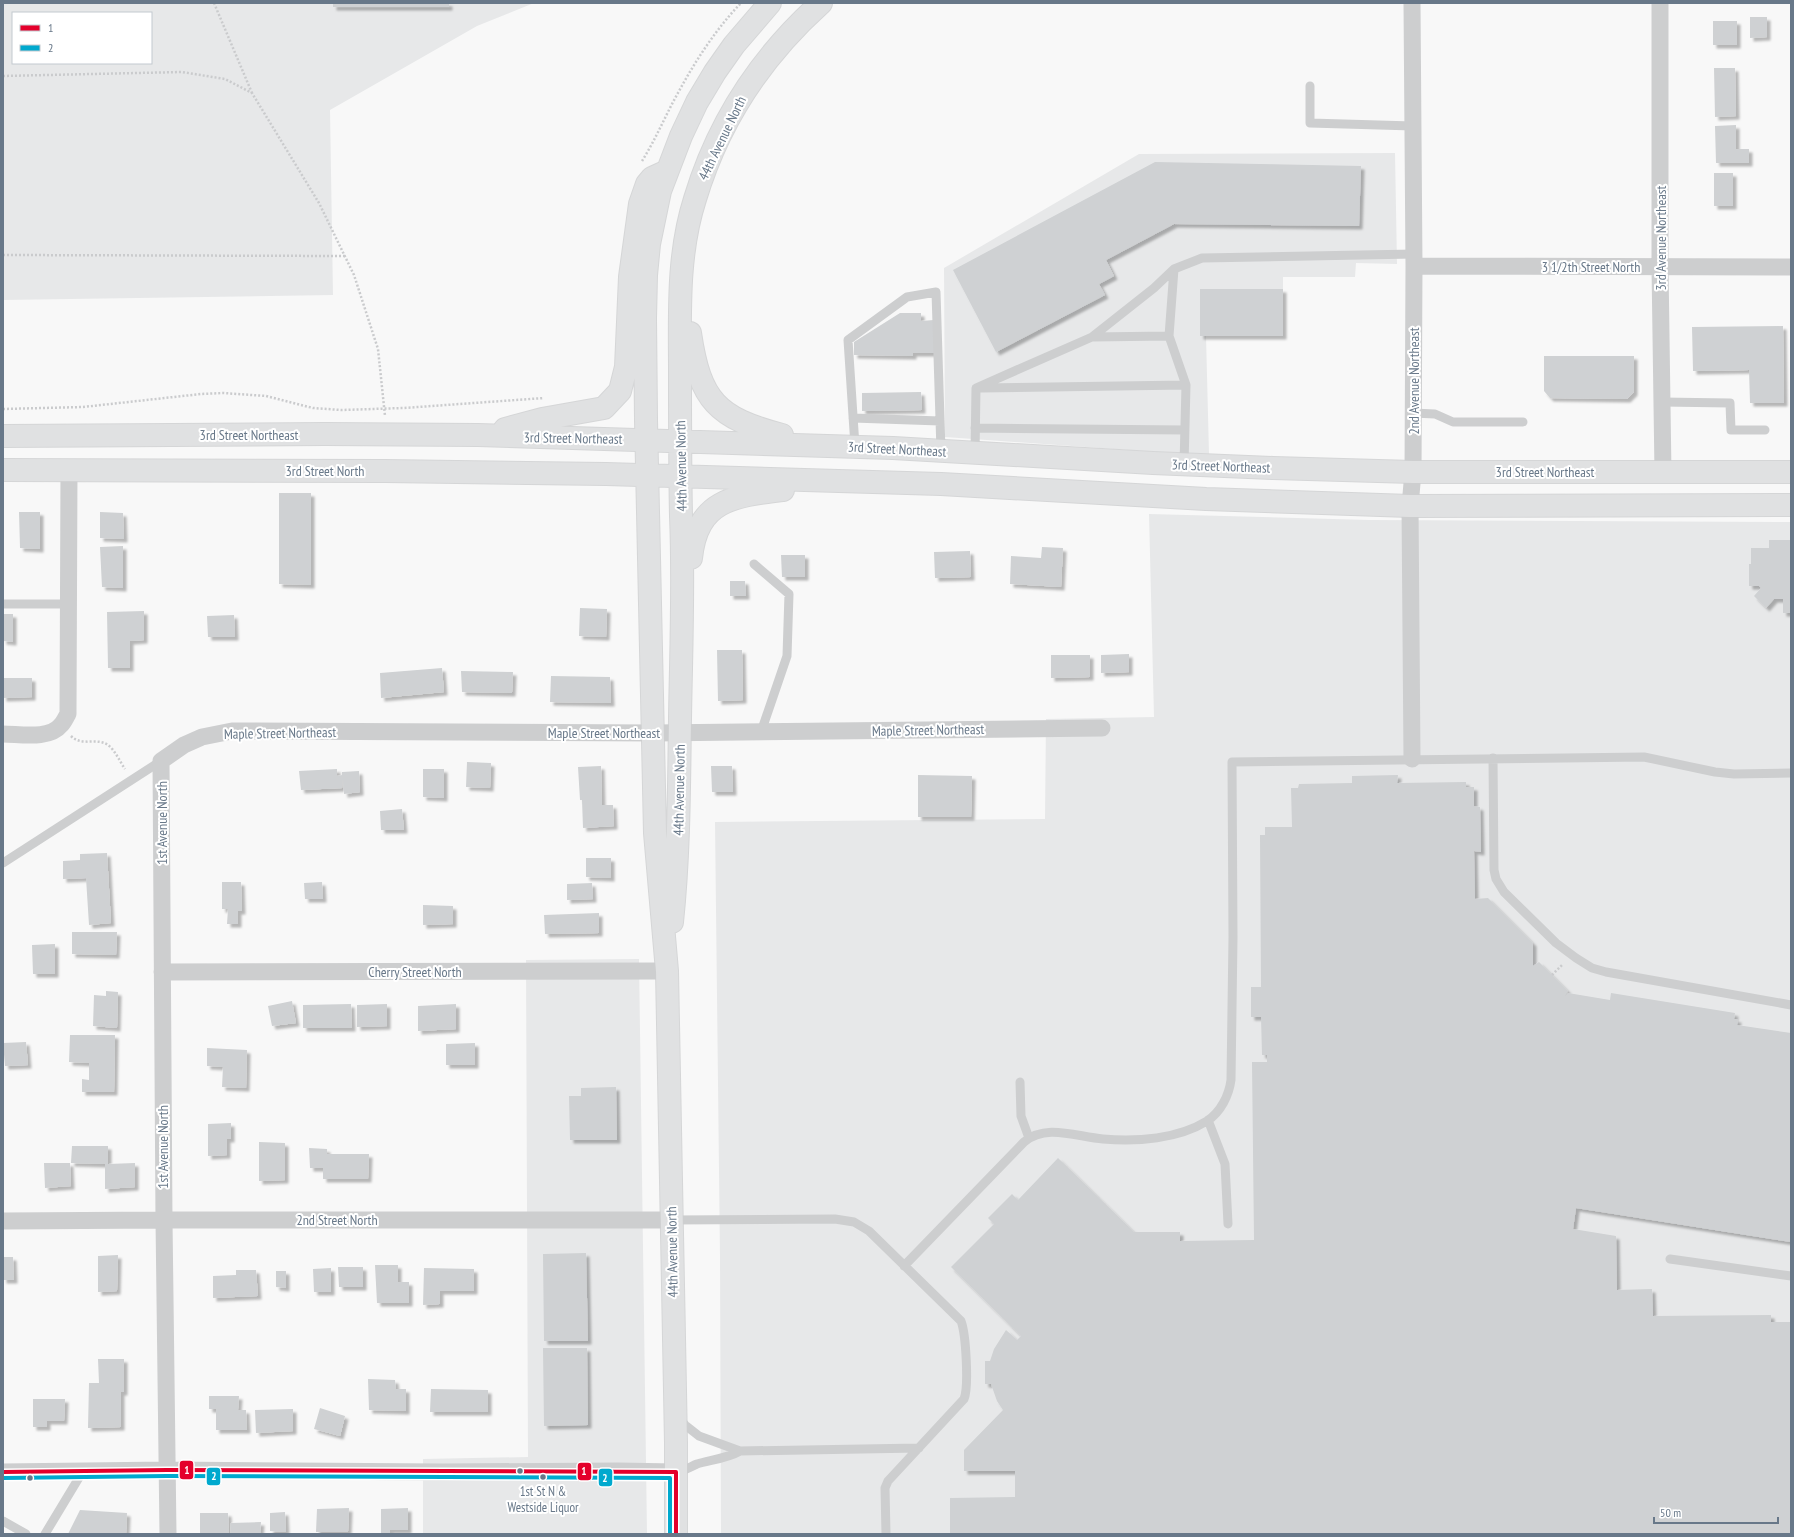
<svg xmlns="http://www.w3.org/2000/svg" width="1794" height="1537" viewBox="0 0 1794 1537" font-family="'PT Sans Narrow',sans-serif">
  <defs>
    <filter id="shadow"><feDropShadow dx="3.5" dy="3.5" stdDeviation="1" flood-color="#0004"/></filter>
  </defs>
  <rect width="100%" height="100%" fill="#f8f8f8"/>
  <path fill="#e7e8e9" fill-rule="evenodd" d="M3,3h531l-57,23 -147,84 3,185 -330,5zM13,13h138v50h-138z
    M1395,153l2,111 -41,-1 -1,14h-72v59h-77l3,118 -53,-2 -211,-15 -1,-169 195,-114z
    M1149,514l220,6 422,2v1012h-1070l-1,-277 -5,-435 330,-3 1,-100 108,-2z
    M639,959l8,575h-224v-75l105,-2 -2,-497z"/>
  <path fill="#cfd1d3" filter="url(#shadow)" d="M333,3h116v4h-116z
    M1750,17h17v20l-17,1z
    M1713,21h24v24h-24z
    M1714,68h21l1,48 -21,1z
    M1736,125v24h13v14h-33l-1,-37z
    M1155,162l206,4 -2,60 -185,-2 -68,36 8,16 -15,8 6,11 -109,57 -43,-82z
    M1714,173h19v33h-19z
    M1200,289h83v47h-83z
    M900,313h21v8l13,-1v33h-21v3l-59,-1v-13z
    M1783,326l1,77h-34l-1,-33 -56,1 -1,-44z
    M1544,356h90v36l-7,7 -77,-1 -6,-7z
    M921,392l1,18 -60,1v-18z
    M279,493h32v92l-32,-1z
    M19,512h21v37l-20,-1z
    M100,512l23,1 1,26 -24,-1z
    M1769,540h22v73h-8v-14h-9l-8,9 -12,-12 7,-8 -2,-2h-10v-22h2v-16h18z
    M123,546v42l-21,-1 -2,-40z
    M1042,547l21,1 -2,39 -51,-3 1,-28 30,2z
    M970,551l1,26 -36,1 -1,-26z
    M781,555h24v22h-23z
    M730,581h15l1,15h-16z
    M580,608l27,1 -1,28 -27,-1z
    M144,611v29l-14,1v27h-22l-1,-56z
    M3,614h10v28l-10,-1z
    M234,615l1,22h-27l-1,-21z
    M717,650h25l1,50 -25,1z
    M1129,654v18l-28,1v-18z
    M1051,655h39v22l-39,1z
    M442,668l2,24 -63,6 -1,-25z
    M461,671l52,1 -1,21 -50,-1z
    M551,676l59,1 1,26 -61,-1z
    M3,678h29v19l-29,1z
    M467,762l24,1 -1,25 -24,-1z
    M601,766l1,39h11l1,21 -31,2 -1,-28h-2l-2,-33z
    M711,766h21l1,26h-21z
    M337,769v7l5,-1v-3l17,-1 1,21 -16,2 -1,-15 -1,9 -41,2 -2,-19z
    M423,769h21v29l-21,-1z
    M918,775l54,1 -1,41h-53z
    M1398,775l-1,8 69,-1v5h8v19l6,1 1,45 -7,-1 1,48 13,-1 45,45v23l6,-4 29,29 -3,5 3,-3 42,7 1,-7 124,20 -1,6h4l-1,6 54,8v209l-215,-34 -3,21 43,7 1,54 35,-1 1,27 118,-1v7h20v212h-841v-36l65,-1v-26h-51v-21l39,-40 -6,-9 -6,-17h-6v-23h5l4,-12 12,-19 11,10 4,-4 -70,-69 43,-43 -6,-6 24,-24 6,6 40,-42 76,74h46v9l74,-1 -2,-178h15v-7h-5l-1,-38h-10v-30h10l-1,-152h5v-8h27l-1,-39h7l1,-4 53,-1v-7z
    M402,809l2,21h-23l-1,-19z
    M107,853l4,70 -22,2 -3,-47 -23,1v-18l17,-1v-6z
    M586,858h25v20l-25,-1z
    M222,882h19l1,29h-4v13h-11l1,-15h-6z
    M322,882l1,17h-18l-1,-16z
    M592,883l1,16 -26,1v-16z
    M423,905l30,1v18l-30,1z
    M599,913v20l-54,1 -1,-19z
    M72,932h45l-1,23 -44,-1z
    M55,944v30h-22l-1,-29z
    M106,991l12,1 -1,36 -24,-2 1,-31 12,1z
    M292,1001l4,22 -24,3 -4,-20z
    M351,1004l1,24h-49v-23z
    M387,1004v22l-30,1v-22z
    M456,1004v25l-38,2v-25z
    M70,1035h45l-1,57h-32v-13l7,1v-17l-20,-1z
    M26,1042l2,23 -23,1 -2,-23z
    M475,1043v22h-29v-21z
    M207,1048l40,2 -1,38 -24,-1 1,-20 -16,-1z
    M616,1087l1,53h-47l-1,-44h12v-8z
    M231,1123v16h-4v16l-19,1v-32z
    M259,1142l26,1v37l-26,1z
    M72,1146h36v18l27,-1v24l-30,2v-25l-34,-1z
    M309,1148l18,1v5h42l-1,25h-45v-11h-13z
    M44,1163h26l1,23 -26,2z
    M586,1253l2,88h-44l-1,-87z
    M118,1255l-1,36 -19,1v-36z
    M3,1257h10l1,23h-11z
    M375,1265h23v17h11v21h-32z
    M338,1267h25v20h-24z
    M331,1268v24h-17l-1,-23z
    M424,1268l50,1v22h-34v13l-17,1z
    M236,1270h20l2,26 -45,2v-22l23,-1z
    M276,1271h10v17l-10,-1z
    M543,1348h44l1,77 -44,1z
    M98,1359h26v33h-3v35l-33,1 1,-45h10z
    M368,1379l27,1 1,9h10v22l-37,-1z
    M431,1389l57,1v22h-58z
    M209,1396h30l-1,14h8l1,20h-31v-21h-7z
    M33,1399h32l-1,22h-17v6h-14z
    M320,1408l25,8 -5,20 -26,-7z
    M293,1409v22l-37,2 -1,-23z
    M349,1508l-1,24h-32l1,-23z
    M408,1508v22h-18v4h-9v-25z
    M80,1510l47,3 -1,21h-58z
    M285,1512l1,20 -16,-1v-18z
    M200,1513h28l1,21h-29z
    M261,1522l-1,12h-29l-1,-11z"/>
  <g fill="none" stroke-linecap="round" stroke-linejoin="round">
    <g stroke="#d5d6d7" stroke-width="24">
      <path id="secondary" d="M690,333c10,68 27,85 92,102
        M505,429l37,-10 62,-11 16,-17 6,-24 4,-90 10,-73 7,-20 5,-6 11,-5
        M3,436l322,-2 153,1 415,13 260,15 120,5 140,4h378
        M3,470l382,1 221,3 335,10 265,15 204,7 381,-1
        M691,558c6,-58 42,-62 92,-68
        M672,922c7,-67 7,-135 8,-203 1,-67 4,-135 1,-203 -1,-48 -1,-96 -1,-144 0,-58 -3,-117 15,-173 23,-77 67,-143 126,-196
        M676,1534v-91l-9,-472 -12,-138 -9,-413 -1,-102 1,-43 3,-31 11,-53 21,-55 16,-34 18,-30 19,-27 36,-42"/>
    </g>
    <path stroke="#cacbcd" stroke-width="2.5" stroke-dasharray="2 2" stroke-linecap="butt" d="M214,3l38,90
      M3,76l179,-4 43,7 27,14 67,110 35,72 24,74 7,67
      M642,161c14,-22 24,-47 37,-70 17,-31 37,-62 62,-88
      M3,255l342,1
      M3,409l80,-2 118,-13 22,-1 43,3 47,12 28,2 63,-2 140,-10
      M71,736c11,11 26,1 37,9 7,5 12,17 17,24
      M1552,975l11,-11"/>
    <path stroke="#cdcecf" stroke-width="9" d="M1310,86v37l103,3
      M1174,269l-5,67 17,49 -2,80
      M1092,337l77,-1
      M981,388l205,-3
      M1662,402l68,1 1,27h34
      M1413,413l22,1 18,8h70
      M853,418l87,3
      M975,428l210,2
      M855,446l-7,-106 59,-43 29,-5 5,159
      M975,453l1,-65 116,-51 62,-49 20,-19 28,-11 212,-4
      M754,564l35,30 -2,62 -26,76
      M3,604h66
      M1493,758l1,112 2,9 8,13 52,51 20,15 16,10 14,4 185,33
      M3,863l158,-102
      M1020,1082l1,34 8,22
      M1208,1120l17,44 3,60
      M671,1220l164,-1 19,3 15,9 92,90c5,13 8,66 3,78l-76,82 -3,7 1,46
      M1670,1259l121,17
      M904,1266l120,-124c22,-19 53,-5 79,-3 34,3 75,0 104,-18 14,-9 22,-26 24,-41l2,-143 -1,-175 412,-5 71,15 19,2 57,-1
      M679,1418l6,7 14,11 41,15
      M676,1472c8,-1 14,-5 21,-8 14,-4 31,-6 43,-13l179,-3
      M3,1521l23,13
      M45,1534l38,-63"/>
    <path stroke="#cdcecf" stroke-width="17" d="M1660,3v264l3,206
      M1414,266l377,1
      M3,734c17,0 46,6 58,-9 3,-3 5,-8 7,-11l1,-244
      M1412,759l-2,-253 3,-34 1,-206 -2,-263
      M162,972l505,-1
      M3,1221l161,-1h507
      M3,1472l164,-2 276,2 175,-1 58,1
      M168,1534l-4,-314 -3,-459 23,-16 18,-8 30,-6 422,2 448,-5"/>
    <use href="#secondary" stroke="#e0e1e2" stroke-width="22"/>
    <g stroke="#fff" stroke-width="7">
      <path id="bus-1" d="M3,1472l164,-2 509,2v62"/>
    </g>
    <g stroke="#fff" stroke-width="7">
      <path id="bus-2" d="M3,1478l164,-2 503,2v56"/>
    </g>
    <use href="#bus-1" stroke="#e4002b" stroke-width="4"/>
    <use href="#bus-2" stroke="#00a9ce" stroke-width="4"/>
  </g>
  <g fill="#687889" stroke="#fff" stroke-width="1.5">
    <circle cx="520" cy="1471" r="3.5"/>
    <circle cx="543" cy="1477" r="3.5"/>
    <circle cx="30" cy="1478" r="3.5"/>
  </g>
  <g text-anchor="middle" stroke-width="4" stroke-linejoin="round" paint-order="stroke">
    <g font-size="13" fill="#687889" stroke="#fff">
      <text x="543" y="1496">1st St N &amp;<tspan x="543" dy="16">Westside Liquor</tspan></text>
    </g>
    <g font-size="14" fill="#687889" stroke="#fff">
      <text transform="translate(722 138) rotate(-64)" y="5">44th Avenue North</text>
      <text transform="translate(1661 238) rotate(-90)" y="5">3rd Avenue Northeast</text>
      <text x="1591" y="272">3 1/2th Street North</text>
      <text transform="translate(1414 381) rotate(-90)" y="5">2nd Avenue Northeast</text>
      <text x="249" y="440">3rd Street Northeast</text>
      <text transform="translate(573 438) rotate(1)" y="5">3rd Street Northeast</text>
      <text transform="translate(897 449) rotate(3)" y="5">3rd Street Northeast</text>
      <text transform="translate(681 466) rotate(-91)" y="5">44th Avenue North</text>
      <text transform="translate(1221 466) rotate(2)" y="5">3rd Street Northeast</text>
      <text x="325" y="476">3rd Street North</text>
      <text x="1545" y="477">3rd Street Northeast</text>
      <text transform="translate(928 730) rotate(-1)" y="5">Maple Street Northeast</text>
      <text transform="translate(280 733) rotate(-1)" y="5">Maple Street Northeast</text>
      <text x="604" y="738">Maple Street Northeast</text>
      <text transform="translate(679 790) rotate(-89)" y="5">44th Avenue North</text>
      <text transform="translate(162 823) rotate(-90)" y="5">1st Avenue North</text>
      <text x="415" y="977">Cherry Street North</text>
      <text transform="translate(163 1147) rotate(-90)" y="5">1st Avenue North</text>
      <text x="337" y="1225">2nd Street North</text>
      <text transform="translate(672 1252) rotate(-91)" y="5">44th Avenue North</text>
    </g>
  </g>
  <g stroke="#fff" stroke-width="1.5">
    <rect x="179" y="1460" width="15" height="20" rx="4" fill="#e4002b"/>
    <rect x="577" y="1462" width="15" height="19" rx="4" fill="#e4002b"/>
    <rect x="206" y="1467" width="15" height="19" rx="4" fill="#00a9ce"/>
    <rect x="598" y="1468" width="15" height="19" rx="4" fill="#00a9ce"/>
  </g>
  <g font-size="11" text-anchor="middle" font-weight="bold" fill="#fff">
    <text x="187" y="1474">1</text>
    <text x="584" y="1475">1</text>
    <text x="214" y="1480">2</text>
    <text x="605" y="1482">2</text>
  </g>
  <rect width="1794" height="1537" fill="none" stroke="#687889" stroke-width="8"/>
  <rect x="12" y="12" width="140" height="52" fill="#ffffff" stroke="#c3c9d0"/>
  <rect x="20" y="25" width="20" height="6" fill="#e4002b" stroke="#c3c9d0"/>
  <text x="48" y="32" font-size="12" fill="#687889">1</text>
  <rect x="20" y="45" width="20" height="6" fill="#00a9ce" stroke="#c3c9d0"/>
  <text x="48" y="52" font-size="12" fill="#687889">2</text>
  <path d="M1654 1517v6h124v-6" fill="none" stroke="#687889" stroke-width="2"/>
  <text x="1660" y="1517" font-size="12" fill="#687889" stroke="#ffffff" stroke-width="3" paint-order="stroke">50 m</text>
</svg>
